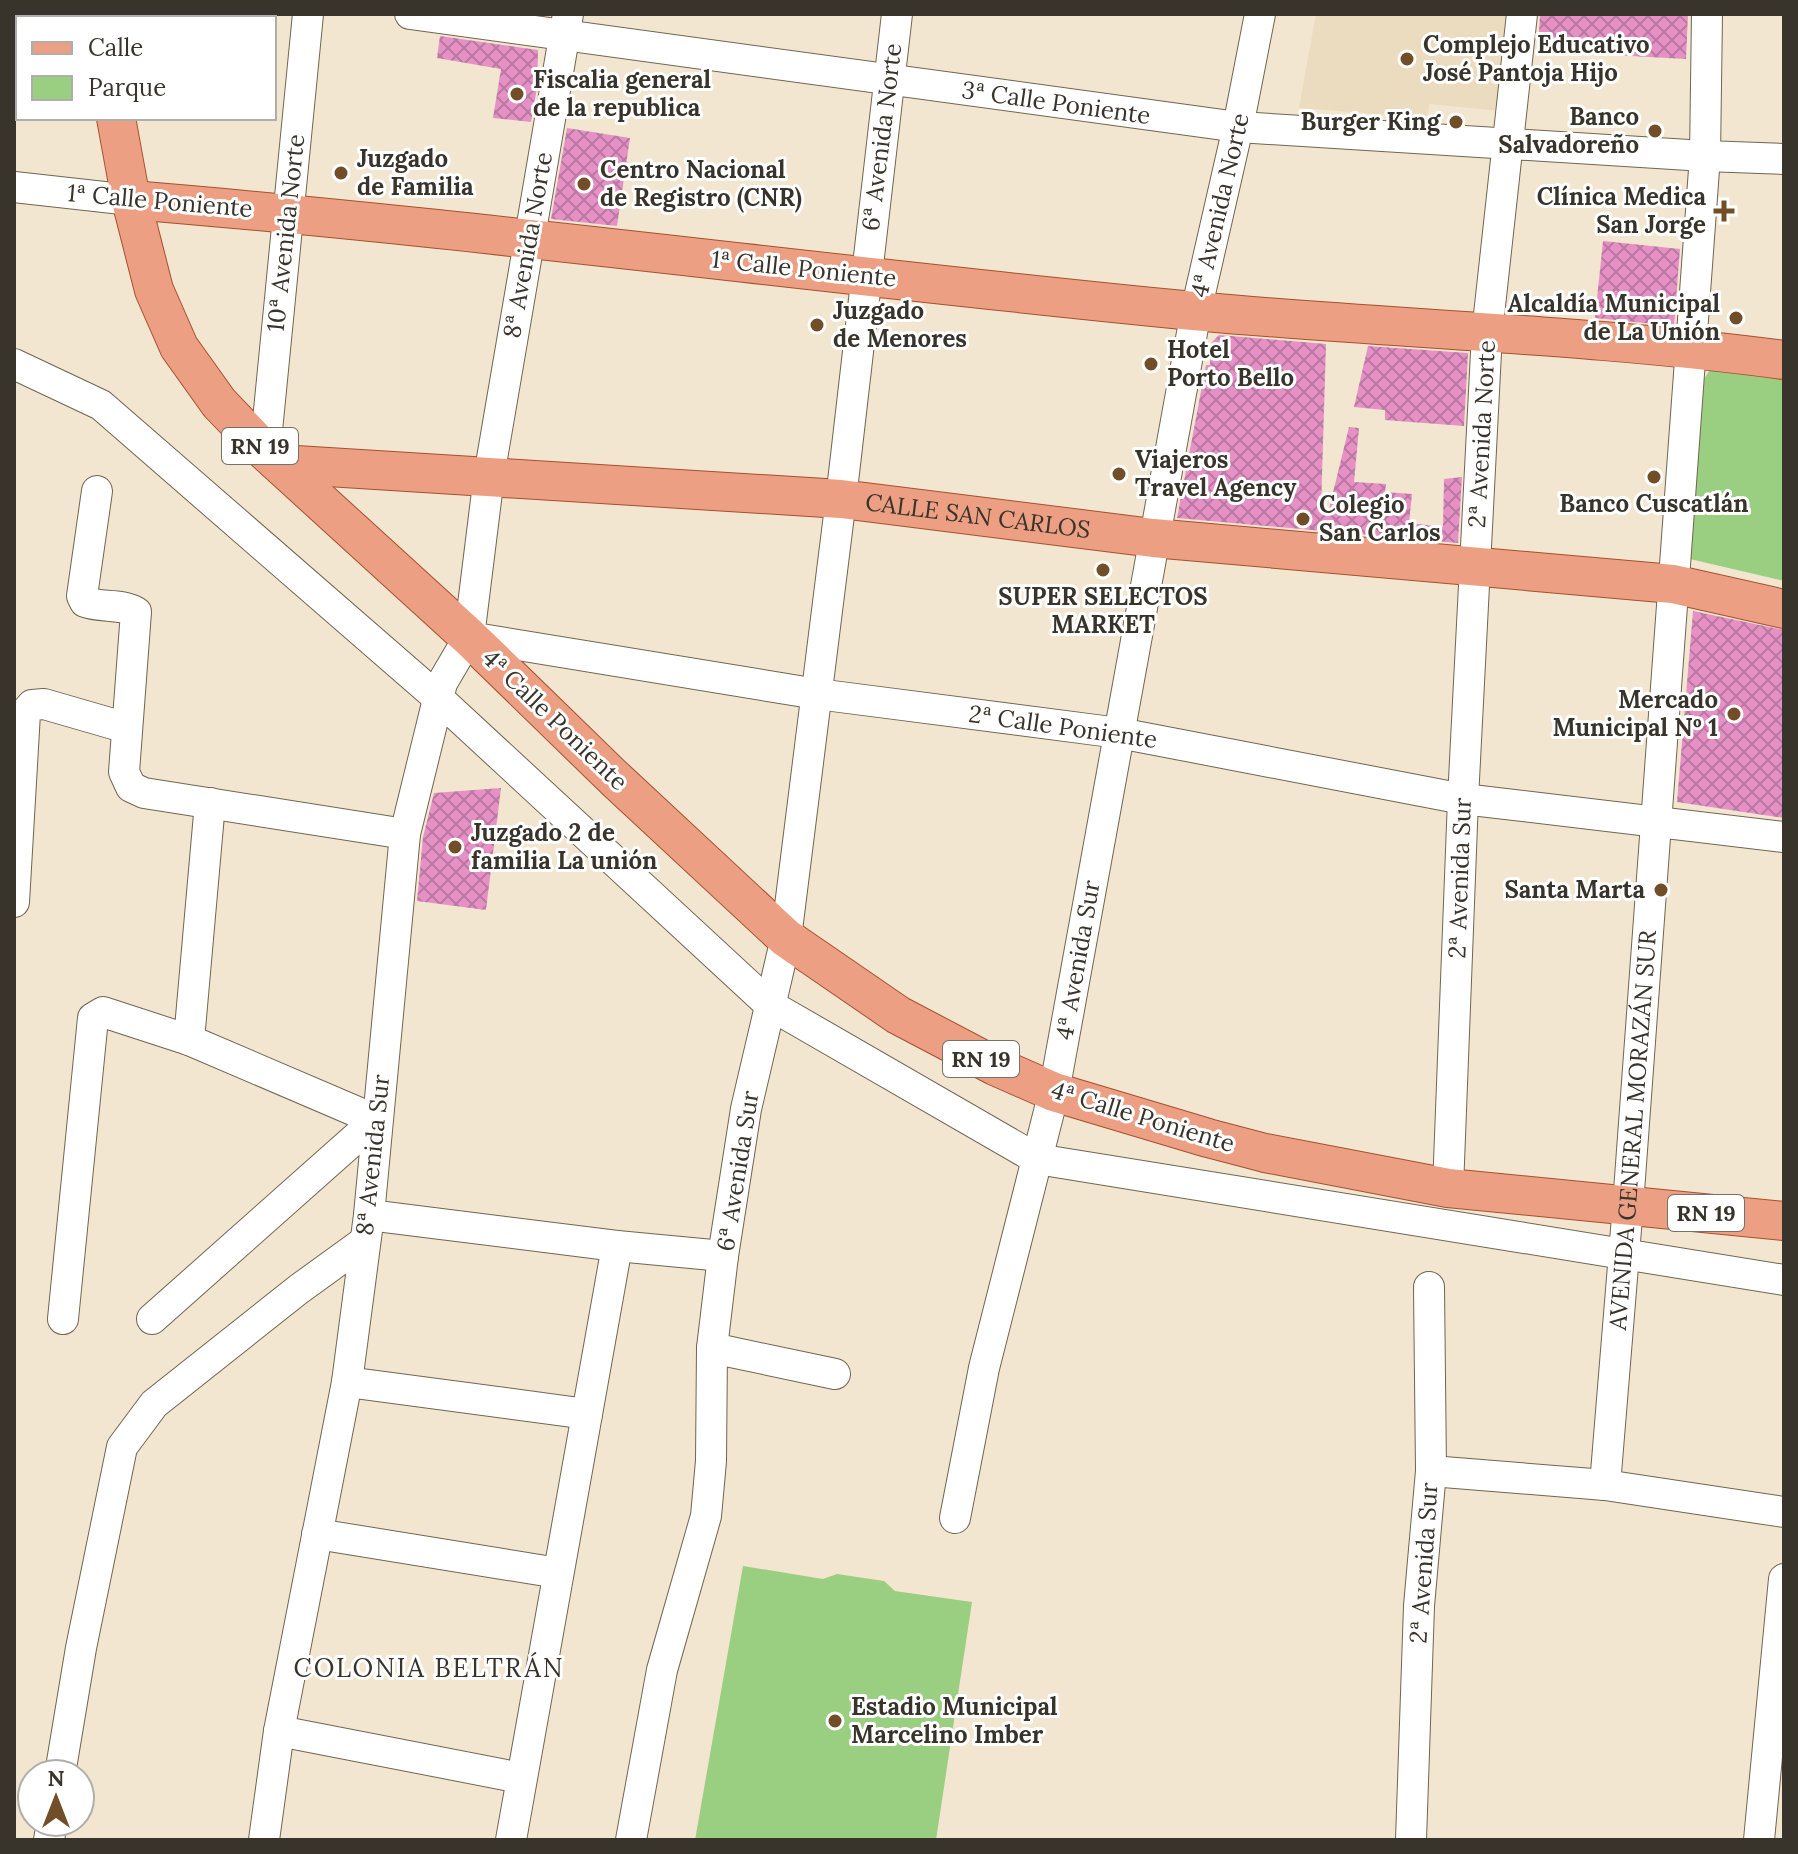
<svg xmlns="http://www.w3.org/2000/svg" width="1798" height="1854" viewBox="0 0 1798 1854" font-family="Lora,serif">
  <defs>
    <pattern id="building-cross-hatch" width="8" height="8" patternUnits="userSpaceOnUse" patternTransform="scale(2)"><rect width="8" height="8" fill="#e691c6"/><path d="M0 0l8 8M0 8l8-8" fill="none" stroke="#bb77a1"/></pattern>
  </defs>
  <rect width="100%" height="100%" fill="#f2e6d0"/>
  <path fill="#ebdbbf" d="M1316,14h195l-9,97 -73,-7 -2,14 -128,-10z"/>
  <path fill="#9ace80" d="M1713,365l71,9v207l-94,-22 14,-180z
    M743,1566l80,13 14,-5 47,7 11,10 77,11 -36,238h-241z"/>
  <path fill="url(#building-cross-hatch)" d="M1540,14h148l-2,45 -148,-8z
    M440,36l98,14 -1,38 -6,34 -38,-4 8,-49 -64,-11z
    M567,128l63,10 -13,88 -66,-7z
    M1603,241l77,8 -6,77 -79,-8z
    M1219,335l107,9 -5,164 8,1 20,-82 10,1 -5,54 32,2 -1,8 27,2 -3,29 34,4 1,-48 18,-2 -4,66 -281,-25 29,-153h4l1,-22z
    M1368,346l100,7 -4,73 -79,-6v-10l-31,-3z
    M1693,611l91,19v188l-107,-16z
    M501,788l-15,122 -69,-9 6,-64 11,-44z"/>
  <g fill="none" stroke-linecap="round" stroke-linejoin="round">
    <g stroke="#706552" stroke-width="32">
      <g id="minor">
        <path d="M410,14l828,113 467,29 79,3"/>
        <path d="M14,187l117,13"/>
        <path d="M14,364l87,41 337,293 332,307 267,154 747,121"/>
        <path d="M265,451l43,-437"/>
        <path d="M97,491l-15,105 3,6c16,6 36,1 51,10l-12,160 7,15 13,6 261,41"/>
        <path d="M469,637l348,57 302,39 344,66 321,38"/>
        <path d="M14,902l11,-189 7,-8 12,-1 83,24"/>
        <path d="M189,1040l21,-237"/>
        <path d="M1448,1188l15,-389 24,-466 35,-319"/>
        <path d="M369,1215l248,31 106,10"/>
        <path d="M63,1319l30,-301 10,-6 86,28 187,80 -224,199"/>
        <path d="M712,1348l123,26"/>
        <path d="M347,1382l240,32"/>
        <path d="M1431,1471l174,14 179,27"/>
        <path id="s1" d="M1605,1485l23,-280 77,-1049 2,-142"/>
        <path d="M955,1518l29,-150 70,-276 142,-781 42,-184 22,-113"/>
        <path d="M317,1534l241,39"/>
        <path d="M279,1731l242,47"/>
        <path d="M60,1774l21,-126 41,-201 32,-43 145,-115 65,-47"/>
        <path d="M49,1840l3,-18"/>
        <path d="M264,1840l15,-109 68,-349 22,-167 36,-381 37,-151 27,-46 20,-161 79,-462"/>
        <path d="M511,1840l106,-594"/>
        <path d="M631,1840l31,-170 44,-154 5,-55 1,-113 11,-92 23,-147 40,-171 55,-439 56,-485"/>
        <path d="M1411,1840l8,-234 12,-135 -2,-184"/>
        <path d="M1759,1840l25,-261"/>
      </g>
    </g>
    <g stroke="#a5502e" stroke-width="40">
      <g id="major">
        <path d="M97,14l1,4"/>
        <path d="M116,118l15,82 23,90 25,57 40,56 46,48 204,186 145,141 172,160 112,77 97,51 59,26 154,46 57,15 183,35 336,33"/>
        <path d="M131,200c355,29 708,77 1063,111 196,18 394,23 590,49"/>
        <path id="s2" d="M280,464l561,35 312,39 520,46 111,25"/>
      </g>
    </g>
    <use href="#minor" stroke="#fff" stroke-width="30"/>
    <use href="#major" stroke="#ec9f83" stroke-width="38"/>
  </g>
  <g fill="#714e27" stroke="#fff" stroke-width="3">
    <circle cx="1407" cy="59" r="8"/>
    <circle cx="517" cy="94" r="8"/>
    <circle cx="1456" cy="122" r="8"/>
    <circle cx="1655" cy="131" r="8"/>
    <circle cx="341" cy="173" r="8"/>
    <circle cx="584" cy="184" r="8"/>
    <path d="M1720 199h8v8h8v8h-8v8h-8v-8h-8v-8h8z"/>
    <circle cx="1736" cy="318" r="8"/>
    <circle cx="817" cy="325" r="8"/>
    <circle cx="1151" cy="364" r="8"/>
    <circle cx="1119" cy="474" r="8"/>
    <circle cx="1654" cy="477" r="8"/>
    <circle cx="1303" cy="519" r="8"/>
    <circle cx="1103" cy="570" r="8"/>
    <circle cx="1734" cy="714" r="8"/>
    <circle cx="455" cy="847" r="8"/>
    <circle cx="1661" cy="890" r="8"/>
    <circle cx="835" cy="1721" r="8"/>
  </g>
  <g text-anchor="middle" stroke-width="6" stroke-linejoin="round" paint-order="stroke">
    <g fill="#fff" stroke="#74716b" stroke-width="2">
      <rect x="222" y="428" width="76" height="36" rx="6"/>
      <rect x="943" y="1041" width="76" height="36" rx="6"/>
      <rect x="1668" y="1195" width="76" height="36" rx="6"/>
    </g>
    <g font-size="22" font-weight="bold" fill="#38342b">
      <text x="260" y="454">RN 19</text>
      <text x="981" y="1067">RN 19</text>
      <text x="1706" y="1221">RN 19</text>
    </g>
    <g font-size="24" font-weight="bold" fill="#38342b" stroke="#fff" text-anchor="start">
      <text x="1423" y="53">Complejo Educativo<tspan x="1423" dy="28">José Pantoja Hijo</tspan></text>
      <text x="533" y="88">Fiscalia general<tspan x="533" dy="28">de la republica</tspan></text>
      <text x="1639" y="125" text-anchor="end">Banco<tspan x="1639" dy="28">Salvadoreño</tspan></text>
      <text x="1440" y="130" text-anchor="end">Burger King</text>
      <text x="357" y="167">Juzgado<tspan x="357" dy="28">de Familia</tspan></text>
      <text x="600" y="178">Centro Nacional<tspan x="600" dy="28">de Registro (CNR)</tspan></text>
      <text x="1706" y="205" text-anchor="end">Clínica Medica<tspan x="1706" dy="28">San Jorge</tspan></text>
      <text x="1720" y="312" text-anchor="end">Alcaldía Municipal<tspan x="1720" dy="28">de La Unión</tspan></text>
      <text x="833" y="319">Juzgado<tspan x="833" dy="28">de Menores</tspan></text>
      <text x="1167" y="358">Hotel<tspan x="1167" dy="28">Porto Bello</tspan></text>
      <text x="1135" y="468">Viajeros<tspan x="1135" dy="28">Travel Agency</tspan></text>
      <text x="1654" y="512" text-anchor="middle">Banco Cuscatlán</text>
      <text x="1319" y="513">Colegio<tspan x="1319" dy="28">San Carlos</tspan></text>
      <text x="1103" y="605" text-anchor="middle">SUPER SELECTOS<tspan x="1103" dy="28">MARKET</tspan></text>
      <text x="1718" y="708" text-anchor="end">Mercado<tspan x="1718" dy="28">Municipal Nº 1</tspan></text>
      <text x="471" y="841">Juzgado 2 de<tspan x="471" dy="28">familia La unión</tspan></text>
      <text x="1645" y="898" text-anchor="end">Santa Marta</text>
      <text x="851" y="1715">Estadio Municipal<tspan x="851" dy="28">Marcelino Imber</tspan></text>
    </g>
    <g font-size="24" fill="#38342b" stroke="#fff">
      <text transform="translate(1056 103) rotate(8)" y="8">3ª Calle Poniente</text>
      <text transform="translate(882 137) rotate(-83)" y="8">6ª Avenida Norte</text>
      <text transform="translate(160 201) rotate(5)" y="8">1ª Calle Poniente</text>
      <text transform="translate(1220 205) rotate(-77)" y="8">4ª Avenida Norte</text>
      <text transform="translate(286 233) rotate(-84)" y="8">10ª Avenida Norte</text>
      <text transform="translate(528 245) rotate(-80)" y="8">8ª Avenida Norte</text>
      <text transform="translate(804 269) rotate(6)" y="8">1ª Calle Poniente</text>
      <text transform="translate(1482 434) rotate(-87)" y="8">2ª Avenida Norte</text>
      <text dy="8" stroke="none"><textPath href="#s2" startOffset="700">CALLE SAN CARLOS</textPath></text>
      <text transform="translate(555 720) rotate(44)" y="8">4ª Calle Poniente</text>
      <text transform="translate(1063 727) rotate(8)" y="8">2ª Calle Poniente</text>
      <text transform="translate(1460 878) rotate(-88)" y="8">2ª Avenida Sur</text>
      <text transform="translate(1078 960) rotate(-80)" y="8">4ª Avenida Sur</text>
      <text transform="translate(1143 1117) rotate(17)" y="8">4ª Calle Poniente</text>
      <text dy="8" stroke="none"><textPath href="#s1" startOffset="356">AVENIDA GENERAL MORAZÁN SUR</textPath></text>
      <text transform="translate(373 1155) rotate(-84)" y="8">8ª Avenida Sur</text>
      <text transform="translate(738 1171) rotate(-81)" y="8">6ª Avenida Sur</text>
      <text transform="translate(1424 1563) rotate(-86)" y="8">2ª Avenida Sur</text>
    </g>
    <g font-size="26" letter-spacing="2" fill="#38342b" stroke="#fff">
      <text x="429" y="1677">COLONIA BELTRÁN</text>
    </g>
  </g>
  <rect width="1798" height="1854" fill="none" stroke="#38342b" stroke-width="32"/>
  <rect x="16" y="16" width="260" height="104" fill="#ffffff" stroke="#afaeaa" stroke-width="2"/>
  <rect x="32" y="42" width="40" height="12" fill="#ec9f83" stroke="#afaeaa" stroke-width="2"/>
  <text x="88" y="56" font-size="24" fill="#38342b">Calle</text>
  <rect x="32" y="76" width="40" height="24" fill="#9ace80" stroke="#afaeaa" stroke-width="2"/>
  <text x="88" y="96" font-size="24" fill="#38342b">Parque</text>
  <g transform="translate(56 1798)"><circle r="38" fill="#ffffff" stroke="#afaeaa" stroke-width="2"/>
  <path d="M0-6L14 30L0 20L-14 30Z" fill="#714e27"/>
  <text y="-12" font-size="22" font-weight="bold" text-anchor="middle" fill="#38342b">N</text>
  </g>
</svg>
